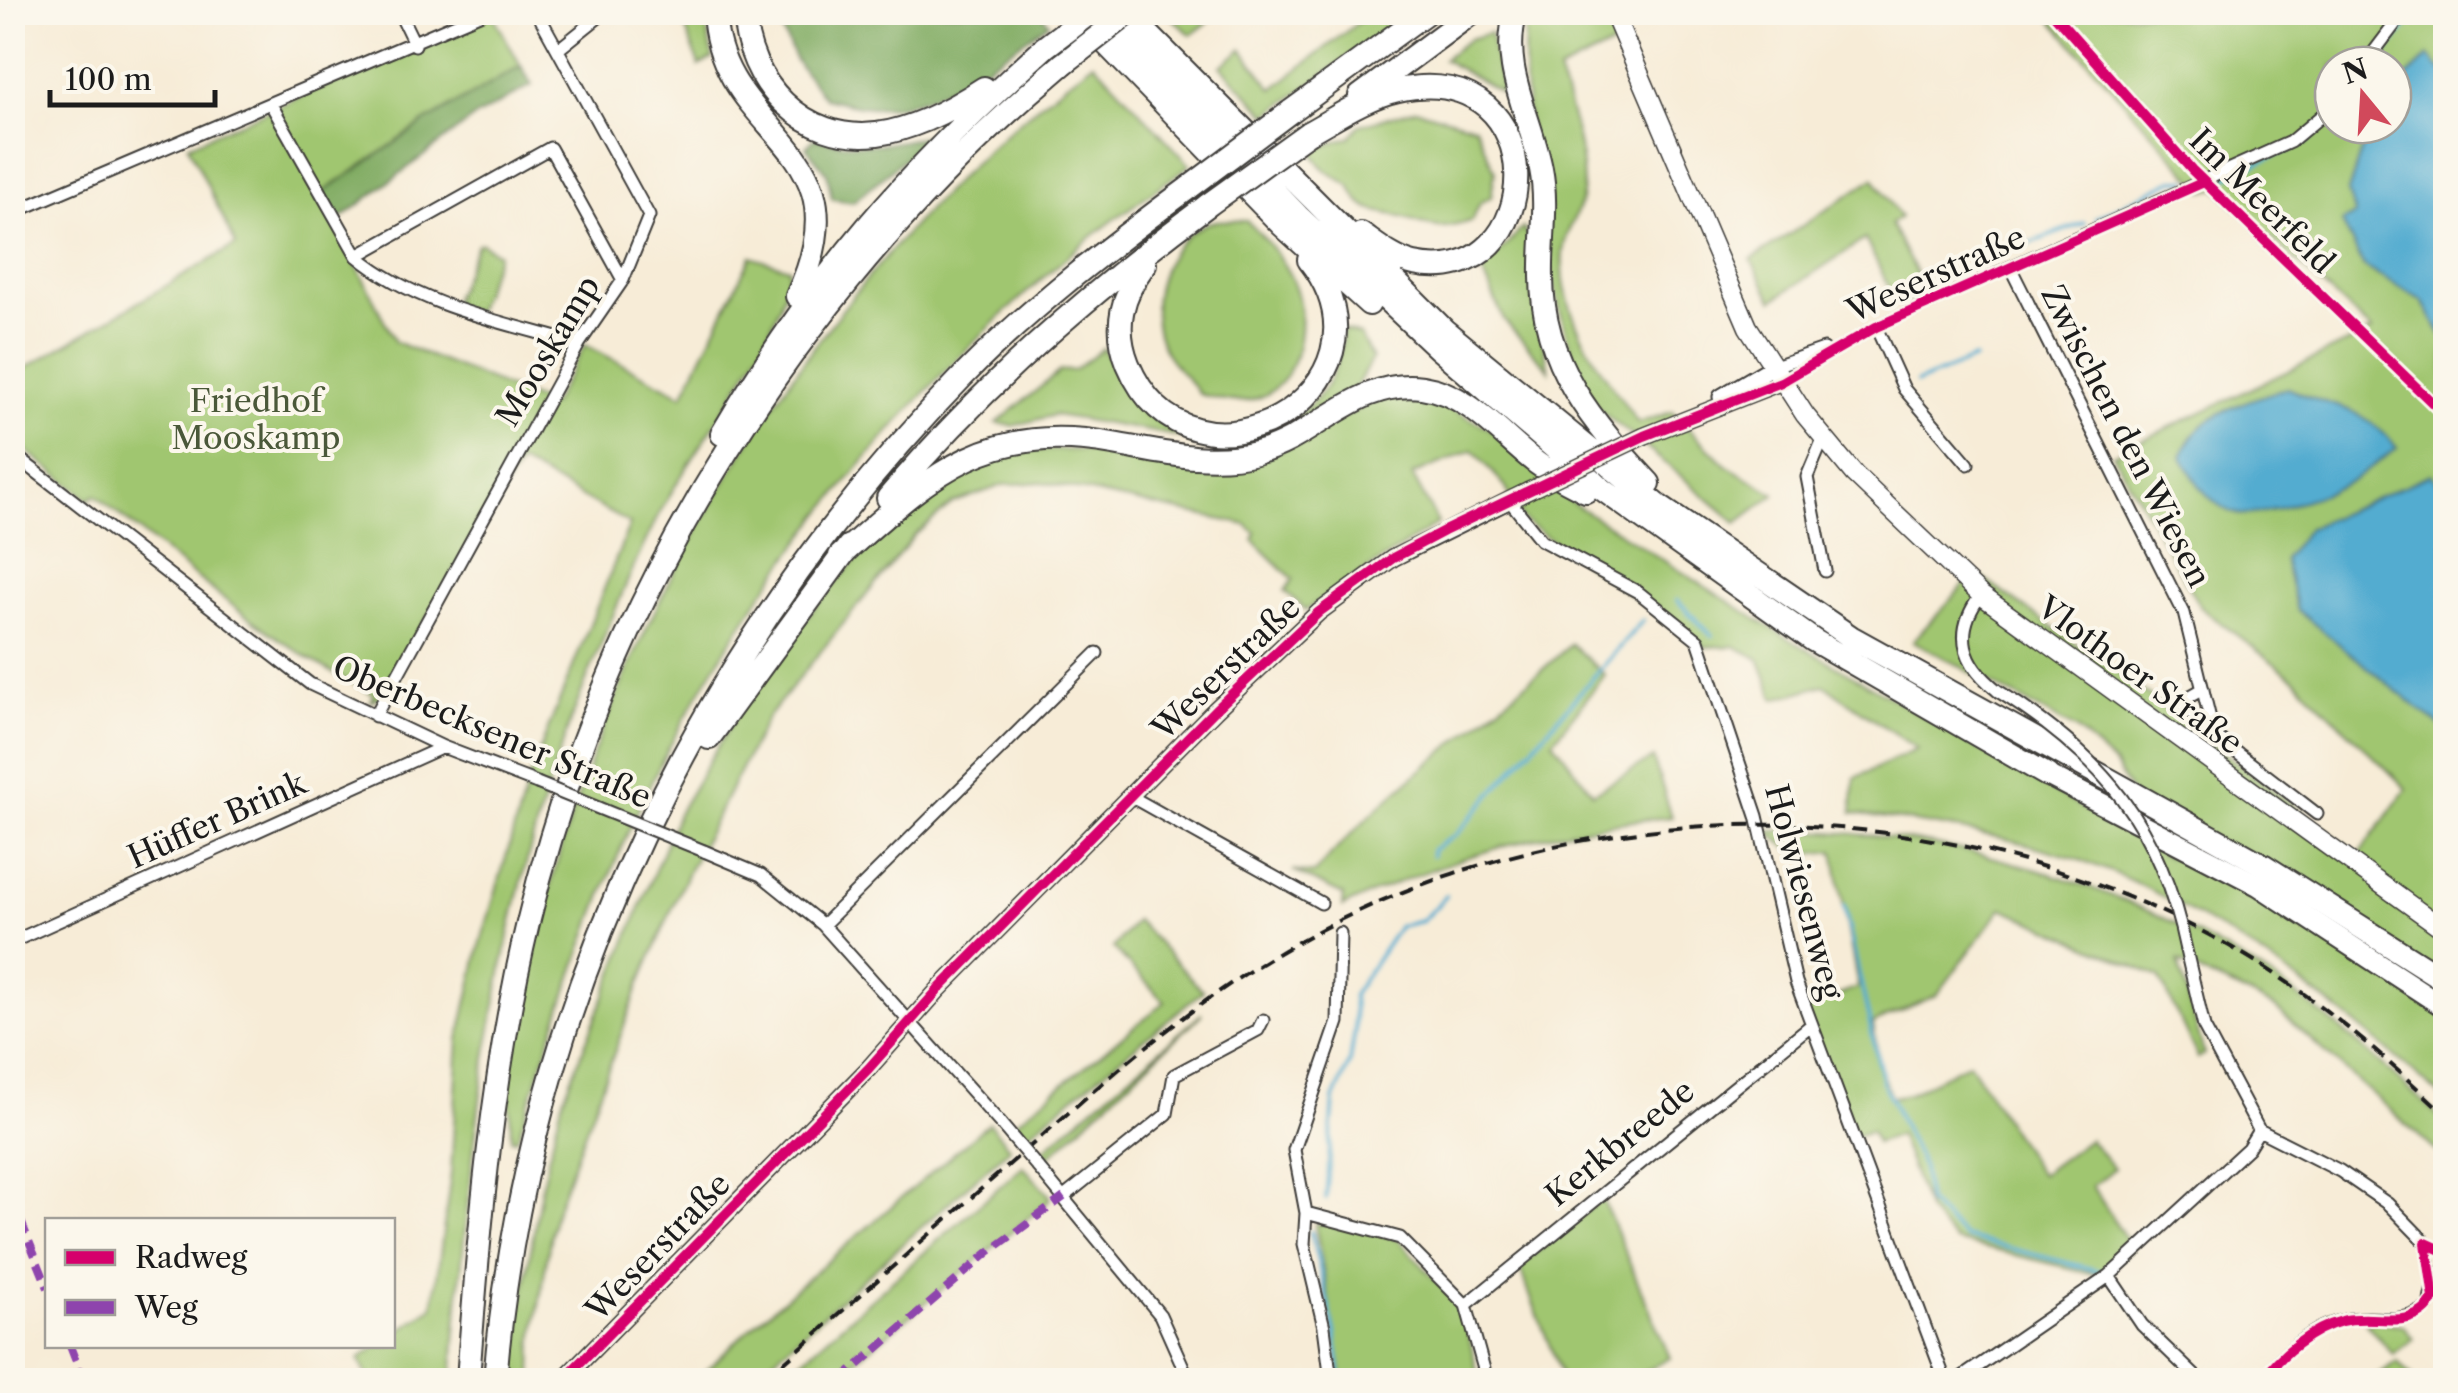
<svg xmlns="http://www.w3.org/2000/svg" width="2458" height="1393" viewBox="0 0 2458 1393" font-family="'Libre Caslon Text',serif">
  <rect width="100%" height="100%" fill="#fbf7ec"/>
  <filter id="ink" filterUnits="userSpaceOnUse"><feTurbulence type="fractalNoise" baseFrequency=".01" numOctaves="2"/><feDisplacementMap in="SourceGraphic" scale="20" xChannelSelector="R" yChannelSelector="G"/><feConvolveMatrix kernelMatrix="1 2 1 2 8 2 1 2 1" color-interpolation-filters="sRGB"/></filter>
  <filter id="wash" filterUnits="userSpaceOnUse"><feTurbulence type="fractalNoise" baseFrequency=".0048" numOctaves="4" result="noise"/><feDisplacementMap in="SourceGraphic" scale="40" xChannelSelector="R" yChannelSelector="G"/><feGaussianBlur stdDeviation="2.25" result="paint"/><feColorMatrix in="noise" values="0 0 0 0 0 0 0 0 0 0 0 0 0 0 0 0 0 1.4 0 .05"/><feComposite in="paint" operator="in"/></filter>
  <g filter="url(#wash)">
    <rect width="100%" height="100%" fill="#f7ecd7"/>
    <path fill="#a0c670" stroke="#5e7146" stroke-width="2.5" d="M492,13l29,53 -97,57 -103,71 74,148 156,63 34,-60 98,50 68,-139 38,12c-8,73 -90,173 -126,239 -26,48 -47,102 -68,152 -100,238 -123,467 -143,721h-83l-10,-21 19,-13h14l1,-11 40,-28 18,-134 8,-134 22,-97 50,-170 99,-248 -110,-61 -140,234 -9,4 3,-7c-104,-49 -190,-128 -279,-199l-6,5 -76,-60 -1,-64 224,-131 -48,-100z
      M680,13h23l10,45 -14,8z
      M1167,13h54l-30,22z
      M1370,13h40l-142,102 -47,-49 21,-17 31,40z
      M1528,13h77l15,29 -62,30c11,34 34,101 21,135 -6,14 -14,28 -16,44 -5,66 40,121 75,172l34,-11 54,53 49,29 -38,29c-33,-28 -67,-56 -100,-83 -13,-11 -30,-22 -41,-34 -41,-49 -85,-334 -68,-393z
      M2045,13h400v55l-4,3 -12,-15 -21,20 -6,27 -9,7v-45h-60v60h57l-26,17 -9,73 -12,7 21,45 59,34 22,40v759c-93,-84 -191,-158 -305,-215 -88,-44 -191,-58 -288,-72l3,-35 62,-29 -93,-64 -49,14 -16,-40 -25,-13 -29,1 -181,-126 -20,-36 -31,-35 -61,25 26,48 -132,87 -21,-19 8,-12 -40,-39 3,-7 -9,-8 -205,-43 -39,3 -50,18 -38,32 -148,183 -80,156 -47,109 -86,233 -21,125 -1,39h-18l1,-37 27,-160 20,-81 116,-289 89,-150 133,-154 51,-39 76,-20h66l106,20 57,-10 130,-65 36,-1 67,34 82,74 203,128 393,227 -53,-93 -37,-34 -164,-89 62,-68 157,110 227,172 48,-66 -110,-108 -97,-74 -87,-153 259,-123 -155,-143 -13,3z
      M1490,33l13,61 -60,-35 26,-20z
      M1094,62l96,103c-37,27 -75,52 -110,81 -167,140 -317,319 -417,513 -63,121 -102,251 -146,380h-6c0,-22 -3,-46 -2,-68 5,-59 24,-120 39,-177 82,-307 287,-644 546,-832z
      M1416,109l59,17 20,45 -4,26 -11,6 -8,18c-37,11 -37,6 -71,-4 -27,-8 -40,-3 -51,-32 -16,-8 -32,-18 -38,-35l38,-13 10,-12z
      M1874,178l26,39 -9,7 35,69 -28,12 -33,-66 -92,61 -22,-40z
      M1247,221c20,19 40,42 49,69 12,39 1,99 -44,110 -17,4 -37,-2 -53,-6 -10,-16 -26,-28 -34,-43 -24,-42 -3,-111 43,-128 10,-4 27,-2 39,-2z
      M1523,228l5,8 4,53 17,81 -45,-50 -22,-50z
      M482,243l16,11 -23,58 -24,-7 26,-61z
      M1343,330l17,5 12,24 -16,28 -53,33 -34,19 -38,9 -10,-4c66,-13 117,-41 122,-114z
      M1103,348l35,60 45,29 -128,-22 -42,11 -16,-3 63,-52 14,-1z
      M1571,644l34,31 -52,66 40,52 60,-35 19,59c-120,10 -221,39 -330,90l1,-12 -50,-24 21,3c76,-89 172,-151 257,-230z
      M1767,831c173,-4 358,52 503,146 64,41 119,94 175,145v37l-172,-153 -95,-44 26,92 -6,4 -39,-81 -157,-69 -65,87 -64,28 6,44 12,30 18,-3 60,-32 71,113 49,-36 25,30 -22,17 40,62 -33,27 -144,-34 -27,-29 -29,-77 -23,8 -5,-12 -21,7 -47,-130 55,-20 -24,-137 -36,4z
      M1136,920l67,71 -180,147 -11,-13 153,-123 -52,-54z
      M1203,1013l-160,149 -6,-7z
      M989,1123l21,25 -260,232h-54l55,-53z
      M1023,1166l26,29v6l-217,179h-53z
      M1602,1198l68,160 -40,22h-67l-44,-113z
      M1354,1223l45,17 64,70 16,70h-136l-28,-156z
      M2371,1321l32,4 10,14 -20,15 -27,-32z
      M2397,1361l17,19h-42z"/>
    <path fill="#80ab62" stroke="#4e643f" stroke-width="2.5" d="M774,12h266l9,11c-46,32 -121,91 -180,84 -15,-1 -31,-6 -45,-9l-28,-37z
      M521,66l11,19 -60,34 -137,104 -14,-29 103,-71z
      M935,133l-82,69 -21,-3 -5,-26 -21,-26 9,-9c44,11 76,8 120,-5z"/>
    <path fill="#52acd0" stroke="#376476" stroke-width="2.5" d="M2429,56l12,15 4,-3v273l-22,-40 -59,-34 -22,-45 13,-7 -7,-23 16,-50 29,-17v-15l9,-7 6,-27z
      M2287,388c50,24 71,12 110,60 -15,10 -29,23 -44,32 -22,12 -97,41 -119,33 -25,-9 -40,-33 -52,-56 14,-44 65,-56 105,-69z
      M2431,474l14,18v238l-148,-120 -13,-51 24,-31z"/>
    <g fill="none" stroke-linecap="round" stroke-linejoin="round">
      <path stroke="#52acd0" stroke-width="4" d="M2376,65l41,-53
        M2218,181l89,-40 26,-26
        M2096,218l77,-38h14
        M2028,244l56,-21
        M1917,383l57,-24
        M1677,600l35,36
        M1432,856v-6l24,-15 187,-215
        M1844,906l39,177
        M1885,1087l38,81 4,34 37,35 136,34
        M1326,1199l8,-100 16,-37 5,-33 -2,-34 46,-69 23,-5 24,-25
        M1311,1232l24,100 6,48"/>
    </g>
  </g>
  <g filter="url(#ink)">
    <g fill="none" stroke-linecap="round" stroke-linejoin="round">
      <g stroke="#3d3b38" stroke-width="15">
        <path id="minor" d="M399,12l16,33
          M2052,12l140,158 254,246
          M560,48l45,-36
          M2364,65l40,-53
          M272,106l85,150c61,51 147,66 222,88
          M12,213l472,-201
          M357,256l193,-108 73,132
          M2010,267l174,346 30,122 103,79
          M1876,327l28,62 64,75
          M1772,367l52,-18
          M1781,382l95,-55 414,-185 43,-36
          M1823,439l-16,38 18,94
          M12,453l298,231 133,63 94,36
          M1509,500l32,40 97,52 60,48 59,176 39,166 149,398
          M1981,595c-28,37 -19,68 17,96
          M2203,689l-23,13 31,30
          M375,716l204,-372 44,-64 26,-64 -112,-204
          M1130,796l191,107
          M704,851l57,24 62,50 178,199
          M823,925l274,-272
          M12,942l431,-195
          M2186,950l18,77 55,103 81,41 48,33 38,39 20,9
          M1046,1177l114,138 29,65
          M1064,1197l103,-83 7,-39 84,-45 5,-10
          M1306,1213l94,25 66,67 21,75
          M2109,1276l33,49 57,55
          M1466,1305l345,-280
          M1331,1380l-7,-53 -20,-83 2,-31 -12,-63 44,-128 2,-89
          M1958,1380l151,-104 139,-128 11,-18
          M2262,1380c18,-25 51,-54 82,-60 32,-7 56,8 85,-14l4,-20 -7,-43"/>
      </g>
      <g stroke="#3d3b38" stroke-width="19">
        <path id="tertiary" d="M1721,397l51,-30
          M1644,436l137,-54
          M563,1380l306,-312 70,-79 276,-279 104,-98 74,-54 135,-67"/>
      </g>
      <g stroke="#3d3b38" stroke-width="21">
        <path id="secondary" d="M1613,12l135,315 57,88 49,59 127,121 465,336"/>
      </g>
      <g stroke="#3d3b38" stroke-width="24">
        <path id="trunk" d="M2047,775l211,110 188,123"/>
      </g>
      <g stroke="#3d3b38" stroke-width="26">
        <path id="motorway" d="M714,12c6,128 156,129 83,284
          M744,12c3,70 59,131 133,122 38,-5 75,-25 107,-46
          M1101,12l197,204 141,133 163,140 211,151 234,135
          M1126,12l318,318 216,177 191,130 412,228 183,116
          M1516,12c-17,55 15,104 25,157 7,35 0,73 1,108 0,87 51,146 107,206
          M1087,24l195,201 87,79
          M1360,96l113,-84
          M1290,112l137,-100
          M1308,133c29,-16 58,-36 90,-43 159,-34 151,202 16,174 -19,-4 -37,-19 -53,-30
          M1145,264c-23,31 -32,62 -17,100 62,150 282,25 181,-104
          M722,434c94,-160 186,-264 323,-387
          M888,498c95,-113 202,-205 320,-293
          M840,556c89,-79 144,-135 273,-112 47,8 95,21 143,9 59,-14 100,-75 166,-66 47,7 77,47 112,74 15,12 35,21 52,30
          M709,738l140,-192
          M468,1380c11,-153 24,-306 60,-457 79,-333 273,-639 535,-859
          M495,1380c31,-377 205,-735 469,-1005 69,-70 147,-130 226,-188"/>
      </g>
      <use href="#minor" stroke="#fff" stroke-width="11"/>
      <use href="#tertiary" stroke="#fff" stroke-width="15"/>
      <use href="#secondary" stroke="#fff" stroke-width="18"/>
      <use href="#trunk" stroke="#fff" stroke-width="20"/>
      <use href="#motorway" stroke="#fff" stroke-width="22"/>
      <path stroke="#1c1c1c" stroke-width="4" stroke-dasharray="15 8" stroke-linecap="butt" d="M764,1380c90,-79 180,-159 271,-238 73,-64 146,-129 229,-180 288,-179 673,-182 967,-15 80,45 149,106 215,168"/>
      <g stroke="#3d3b38" stroke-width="15" stroke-linecap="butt">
        <path id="minor-bridge" d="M1998,691c105,65 163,136 188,259
          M537,783l167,68
          M1001,1124l45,53"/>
      </g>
      <g stroke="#3d3b38" stroke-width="19" stroke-linecap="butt">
        <path id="tertiary-bridge" d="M1528,491l116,-55"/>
      </g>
      <g stroke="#3d3b38" stroke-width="26" stroke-linecap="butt">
        <path id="motorway-bridge" d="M1045,47l46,-35
          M1063,64l67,-52
          M1190,187l100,-75
          M1208,205l100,-72"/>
      </g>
      <use href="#minor-bridge" stroke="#fff" stroke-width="11"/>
      <use href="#tertiary-bridge" stroke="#fff" stroke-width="15"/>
      <use href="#motorway-bridge" stroke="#fff" stroke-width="22"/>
      <path stroke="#8e44ad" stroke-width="8" stroke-dasharray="15 8" stroke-linecap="butt" d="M12,1199l36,89
        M70,1346l13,34
        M841,1380l148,-128 75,-55"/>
      <g stroke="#fbf7ec" stroke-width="16">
        <path id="cycleway" d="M2052,12l140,158 254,246
          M563,1380l306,-312 70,-79 276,-279 104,-98 74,-54 51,-27 200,-95 137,-54 95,-55 328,-145
          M2262,1380c18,-25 49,-51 80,-59 31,-9 72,13 92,-23l-8,-55 20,9"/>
      </g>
      <use href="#cycleway" stroke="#d6006c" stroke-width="10"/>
    </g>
  </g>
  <g text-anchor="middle" stroke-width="8" stroke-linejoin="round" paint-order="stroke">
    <g font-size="32" fill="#1c1c1c" stroke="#fbf7ec">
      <text transform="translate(2262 201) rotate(45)" y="11">Im Meerfeld</text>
      <text transform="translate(1936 274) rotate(-24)" y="11">Weserstraße</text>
      <text transform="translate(548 351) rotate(-59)" y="11">Mooskamp</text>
      <text transform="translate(2126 436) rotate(63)" y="11">Zwischen den Wiesen</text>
      <text transform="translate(1226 668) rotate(-44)" y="11">Weserstraße</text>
      <text transform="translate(2140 675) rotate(36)" y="11">Vlothoer Straße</text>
      <text transform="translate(492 732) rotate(23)" y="11">Oberbecksener Straße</text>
      <text transform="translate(217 820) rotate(-24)" y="11">Hüffer Brink</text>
      <text transform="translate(1804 892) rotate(75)" y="11">Holwiesenweg</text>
      <text transform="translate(1620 1143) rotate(-39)" y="11">Kerkbreede</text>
      <text transform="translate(658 1247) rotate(-46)" y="11">Weserstraße</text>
    </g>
    <g font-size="32" fill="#4a5839" stroke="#fbf7ec">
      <text x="256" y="412">Friedhof<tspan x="256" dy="37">Mooskamp</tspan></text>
    </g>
  </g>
  <rect width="2458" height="1393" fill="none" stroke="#fbf7ec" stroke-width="50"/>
  <rect x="45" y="1218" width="350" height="130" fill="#fbf7ec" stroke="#a29f99" stroke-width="2.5"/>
  <rect x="65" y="1250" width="50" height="15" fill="#d6006c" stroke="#a29f99" stroke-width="2.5"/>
  <text x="135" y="1268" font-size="30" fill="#1c1c1c">Radweg</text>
  <rect x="65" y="1300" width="50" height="15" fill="#8e44ad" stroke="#a29f99" stroke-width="2.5"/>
  <text x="135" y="1318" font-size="30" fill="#1c1c1c">Weg</text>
  <g transform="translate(2363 95) rotate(342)"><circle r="48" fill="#fbf7ec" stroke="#a29f99" stroke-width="2.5"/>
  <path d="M0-8L18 38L0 25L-18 38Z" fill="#d1495b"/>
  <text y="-15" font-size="28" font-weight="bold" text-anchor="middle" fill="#1c1c1c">N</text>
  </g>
  <path d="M50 90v15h165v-15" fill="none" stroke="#1c1c1c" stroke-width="5"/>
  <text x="65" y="90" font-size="30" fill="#1c1c1c" stroke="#fbf7ec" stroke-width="8" paint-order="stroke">100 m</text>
</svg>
